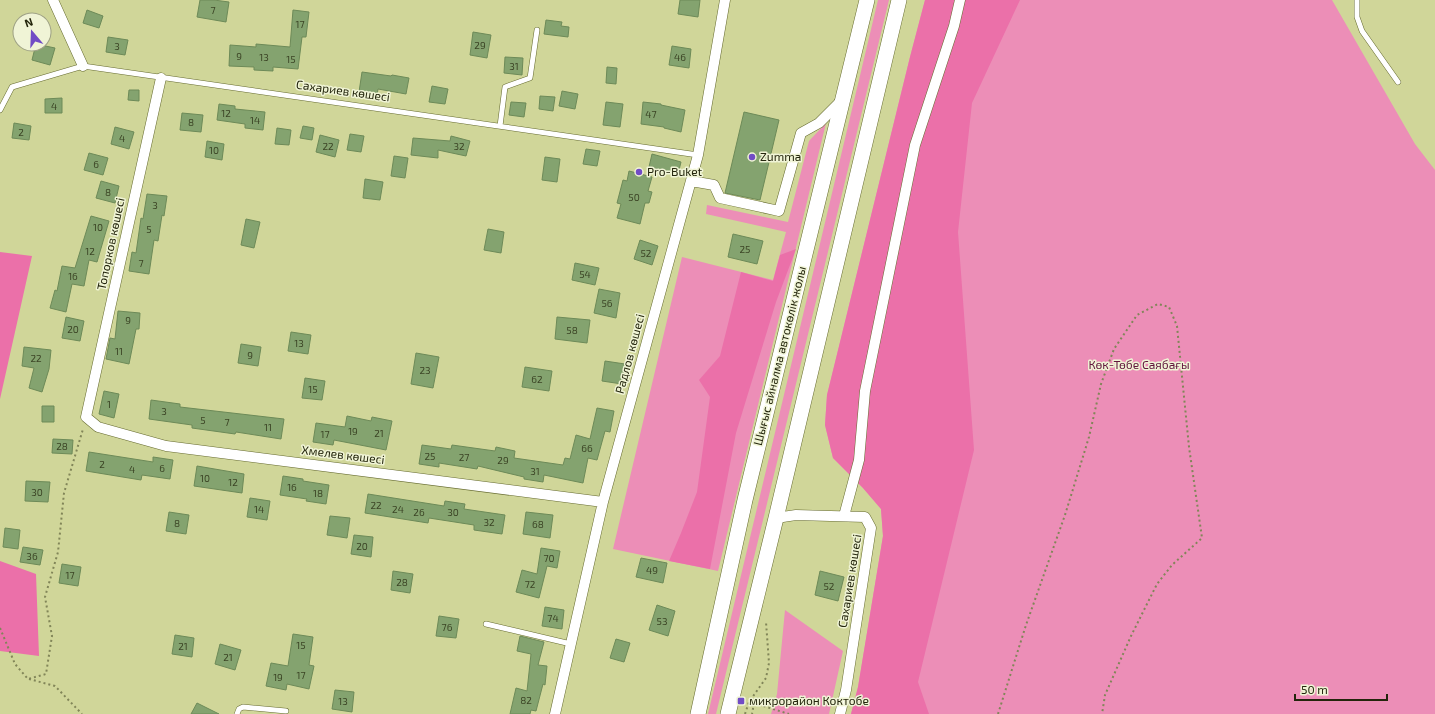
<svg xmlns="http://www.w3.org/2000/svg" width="1435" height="714" viewBox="0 0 1435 714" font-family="'Exo 2',sans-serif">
  <rect width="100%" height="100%" fill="#d0d699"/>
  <path fill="#ec8eb7" d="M878,0h11l-173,714h-8z
    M925,0h407l83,144 20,26v544h-584l7,-27 25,-151 -2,-27 -18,-21 -30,-30 -8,-33 2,-30 83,-338z
    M826,123l-108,448 -105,-22 69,-292 91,23 13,-48 -80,-18 1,-9 81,17 21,-81z
    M785,610l58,41 -14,63h-58l6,-20z"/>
  <path fill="#eb70a9" d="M925,0h95l-48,103 -14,129 16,218 -56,232 11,32h-78l7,-27 25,-151 -2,-27 -18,-21 -30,-30 -8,-33 2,-30 83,-338z
    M796,249l-20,53 -40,131 -26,136 -41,-8 12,-28 16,-41 13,-95 -11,-17 21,-24 21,-84 32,9 7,-26z
    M0,252l32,4 -32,143z
    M0,561l36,13 3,82 -39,-5z"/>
  <path fill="#84a36f" stroke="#6d8a58" d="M200,0h14l15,2 -3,20 -29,-5z
    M680,0h20l-2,17 -20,-3z
    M87,10l16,6 -4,12 -16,-5z
    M293,10l16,2 -3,25h-4l-4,32 -25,-2v4l-19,-1v-3l-25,-1 1,-21 26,2v-3l34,3z
    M546,20l16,2 -1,4 8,1 -1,10 -24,-3z
    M473,32l18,3 -4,23 -17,-3z
    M108,37l20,3 -3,15 -19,-3z
    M36,44l19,4 -5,17 -18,-5z
    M672,46l19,3 -2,19 -20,-3z
    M505,57l18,1 -1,17 -18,-2z
    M607,67l10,1 -1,16 -10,-1z
    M362,72l29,4 1,-1 17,3 -3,16 -28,-5 -1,6 -18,-3z
    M432,86l16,3 -3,15 -16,-2z
    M129,90h10v11l-11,-1z
    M562,91l16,3 -3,15 -16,-3z
    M540,96l15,1 -2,14 -14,-2z
    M62,98v15h-17v-14z
    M511,102l15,1 -2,14 -15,-2z
    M606,102l17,2 -3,23 -17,-2z
    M643,102l18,2v1l24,5 -4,22 -17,-4v-1l-23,-3z
    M219,104l16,2v3l30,3 -2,18 -18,-2v-4l-28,-4z
    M744,112l35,8 -19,80 -35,-7z
    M182,113l21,2 -2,17 -21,-2z
    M14,123l17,3 -2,14 -17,-2z
    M303,126l11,2 -2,12 -12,-2z
    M115,127l19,5 -5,17 -18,-5z
    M277,128l14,2 -2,15 -14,-1z
    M350,134l14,2 -3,16 -14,-2z
    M320,135l19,5 -4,17 -19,-5z
    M451,136l19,5 -4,15 -28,-6v8l-27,-3 2,-17 37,3z
    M207,141l17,3 -2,16 -17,-3z
    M586,149l14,2 -3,15 -14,-2z
    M89,153l19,5 -5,17 -19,-5z
    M652,154l29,8 -3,12 -29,-7z
    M394,156l14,2 -3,20 -14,-2z
    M545,157l15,2 -3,23 -15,-2z
    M629,171l23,6 -4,14 4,1 -3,11h-4l-5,21 -23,-6 4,-14 -4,-1 6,-23 4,1z
    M365,179l18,3 -3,18 -17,-2z
    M101,181l18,5 -4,17 -19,-5z
    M147,194l20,2 -3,20 -2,-1 -4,26 -4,-1 -5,34 -20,-3 3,-19 4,1 5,-35 2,1z
    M91,216l18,5 -12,41 -8,-2 -5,26 -12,-2 -6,28 -16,-4 5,-18 2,1 5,-25 13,2z
    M246,219l14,3 -6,26 -13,-3z
    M488,229l16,3 -3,21 -17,-3z
    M733,234l30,7 -6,23 -29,-7z
    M640,240l18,6 -6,19 -18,-6z
    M575,263l24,5 -4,17 -23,-5z
    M599,289l21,4 -4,25 -22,-5z
    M118,311l22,2 -1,16h-3l-7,35 -23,-5 4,-21 5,1z
    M66,317l18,4 -4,20 -18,-3z
    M557,317l33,3 -3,23 -32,-4z
    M291,332l20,3 -3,19 -20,-3z
    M241,344l20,3 -3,19 -20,-3z
    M24,347l27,3 -2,19 -7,23 -13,-4 5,-20 -12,-2z
    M416,353l23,4 -6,31 -22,-4z
    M605,361l20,3 -3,20 -20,-3z
    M525,367l27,4 -3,20 -27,-4z
    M305,378l20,3 -3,19 -20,-2z
    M104,391l15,3 -5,24 -15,-4z
    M151,400l29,4v3l104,12 -3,20 -45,-7 -1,2 -43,-6v-3l-43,-6z
    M42,406h12v16h-12z
    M597,408l17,3 -4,21 -5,-1 -8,29 -9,-2 -5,25 -39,-8 -1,7 -19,-3v-2l-46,-11 -1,3 -38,-6v4l-20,-3 3,-19 29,4 1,-4 43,6 1,-4 19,4 -1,7 49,7 2,-7 5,1 6,-24 14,4z
    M347,416l24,5 1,-4 20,4 -6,29 -52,-10 -1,5 -20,-3 3,-19 29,4z
    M53,439l20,1 -1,14 -20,-1z
    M89,452l64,10v-5l20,3 -3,19 -28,-4 -1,5 -55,-9z
    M197,466l47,8 -2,19 -48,-7z
    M283,476l20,3v2l26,4 -3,19 -20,-3 1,-2 -27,-4z
    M26,481l24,1 -2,20 -23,-1z
    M368,494l76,12 1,-5 20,3 -1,5 41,6 -3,19 -28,-4v-5l-45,-7 -1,5 -63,-10z
    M250,498l20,3 -3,19 -20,-3z
    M169,512l20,3 -3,19 -20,-3z
    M526,512l27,3 -3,23 -27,-4z
    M330,516l20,2 -3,20 -20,-3z
    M5,528l15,2 -2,19 -15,-2z
    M354,535l19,2 -2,20 -20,-3z
    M23,547l20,3 -3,15 -20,-3z
    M541,548l19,3 -3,17 -10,-2 -8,32 -23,-6 6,-22 15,4z
    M641,558l26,5 -4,20 -27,-6z
    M62,564l19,3 -3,19 -19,-3z
    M393,571l20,3 -3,19 -19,-3z
    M820,571l24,6 -6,24 -23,-6z
    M657,605l18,6 -7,25 -19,-6z
    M545,607l19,3 -2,19 -20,-3z
    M439,616l20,3 -3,19 -20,-2z
    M293,634l20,3 -4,28 5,1 -5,23 -22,-5 -1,6 -20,-4 5,-23 17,3z
    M175,635l19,3 -2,19 -20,-3z
    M520,636l24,6 -6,23 9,1 -2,19 -2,-1 -7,27 -5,-1 -1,4h-20l6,-26 11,3 4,-37 -14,-3z
    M616,639l14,4 -6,19 -14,-4z
    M220,644l21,6 -6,20 -20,-6z
    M335,690l19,2 -2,20 -20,-3z
    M197,703l22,11h-28z"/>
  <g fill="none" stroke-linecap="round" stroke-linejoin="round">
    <g stroke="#666b30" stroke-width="6">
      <path id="service" d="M1357,0v17l5,14 36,51
        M0,110l12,-23 71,-21 615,89
        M500,126l5,-39 25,-9 7,-48
        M486,624l85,20
        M237,714l2,-5 4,-2 43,4"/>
    </g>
    <g stroke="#666b30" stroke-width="11">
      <path id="minor" d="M53,0l30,66
        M161,78l-75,339 12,10 68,19 437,56
        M691,181l23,4 6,13 59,13 22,-78 18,-10 23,-23
        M844,516l15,-56 6,-69 50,-246 39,-119 6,-26
        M776,518l20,-3 69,2 6,11 -25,162 -6,24
        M555,714l48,-212 95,-347 27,-155"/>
    </g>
    <g stroke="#666b30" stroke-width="16">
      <path id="primary" d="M698,714l47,-214 122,-500
        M728,714l48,-196 123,-518"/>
    </g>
    <path stroke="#818558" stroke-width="2" stroke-dasharray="2 3" stroke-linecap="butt" d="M0,628l15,36 13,15 18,-5 6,-38 -7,-39 13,-45 6,-59 19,-64
      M29,679l26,7 27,28
      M749,702l5,1 -2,11
      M754,703l35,11
      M745,714l4,-12 17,-24 3,-15 -3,-41
      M998,714l28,-89 39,-110 24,-78 12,-53 13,-35 23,-34 21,-11 11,3 8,19 12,121 13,91 -30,27 -15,19 -26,52 -26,59 -3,19"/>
    <use href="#service" stroke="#fff" stroke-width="5"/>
    <use href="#minor" stroke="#fff" stroke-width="10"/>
    <use href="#primary" stroke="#fff" stroke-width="15"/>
  </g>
  <g fill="#714cc5" stroke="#f0f4d6" stroke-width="1.5">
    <circle cx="752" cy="157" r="4"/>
    <circle cx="639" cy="172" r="4"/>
    <rect x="737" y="697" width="8" height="8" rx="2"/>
  </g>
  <g text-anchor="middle" stroke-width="3" stroke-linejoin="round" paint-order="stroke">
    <g font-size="10" fill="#3b4425">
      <text x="213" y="14">7</text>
      <text x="300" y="28">17</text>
      <text x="480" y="49">29</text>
      <text x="117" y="50">3</text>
      <text x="239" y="60">9</text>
      <text x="264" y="61">13</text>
      <text x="680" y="61">46</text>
      <text x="291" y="63">15</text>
      <text x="514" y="70">31</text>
      <text x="54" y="110">4</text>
      <text x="226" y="117">12</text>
      <text x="651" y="118">47</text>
      <text x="255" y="124">14</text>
      <text x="191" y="126">8</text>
      <text x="21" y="136">2</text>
      <text x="122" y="142">4</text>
      <text x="328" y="150">22</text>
      <text x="459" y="150">32</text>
      <text x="214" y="154">10</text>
      <text x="96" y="168">6</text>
      <text x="108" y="196">8</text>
      <text x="634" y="201">50</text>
      <text x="155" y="209">3</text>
      <text x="98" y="231">10</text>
      <text x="149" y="233">5</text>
      <text x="745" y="253">25</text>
      <text x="90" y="255">12</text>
      <text x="646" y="257">52</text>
      <text x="141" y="267">7</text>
      <text x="585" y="278">54</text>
      <text x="73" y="280">16</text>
      <text x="607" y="307">56</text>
      <text x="128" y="324">9</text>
      <text x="73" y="333">20</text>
      <text x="572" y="334">58</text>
      <text x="299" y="347">13</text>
      <text x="119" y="355">11</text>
      <text x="250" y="359">9</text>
      <text x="36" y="362">22</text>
      <text x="425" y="374">23</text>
      <text x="537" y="383">62</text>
      <text x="313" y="393">15</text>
      <text x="109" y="408">1</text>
      <text x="164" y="415">3</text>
      <text x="203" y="424">5</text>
      <text x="227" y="426">7</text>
      <text x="268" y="431">11</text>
      <text x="353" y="435">19</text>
      <text x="379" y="437">21</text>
      <text x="325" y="438">17</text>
      <text x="62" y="450">28</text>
      <text x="587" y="452">66</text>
      <text x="430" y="460">25</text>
      <text x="464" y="461">27</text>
      <text x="503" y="464">29</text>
      <text x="102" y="468">2</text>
      <text x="162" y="472">6</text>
      <text x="132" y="473">4</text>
      <text x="535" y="475">31</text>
      <text x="205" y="482">10</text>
      <text x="233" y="486">12</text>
      <text x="292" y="491">16</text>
      <text x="37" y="496">30</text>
      <text x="318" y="497">18</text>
      <text x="376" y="509">22</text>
      <text x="259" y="513">14</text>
      <text x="398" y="513">24</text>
      <text x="419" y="516">26</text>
      <text x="453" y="516">30</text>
      <text x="489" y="526">32</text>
      <text x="177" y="527">8</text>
      <text x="538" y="528">68</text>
      <text x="362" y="550">20</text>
      <text x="32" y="560">36</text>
      <text x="549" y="562">70</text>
      <text x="652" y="574">49</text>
      <text x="70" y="579">17</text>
      <text x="402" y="586">28</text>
      <text x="530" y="588">72</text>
      <text x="829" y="590">52</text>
      <text x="553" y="622">74</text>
      <text x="662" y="625">53</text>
      <text x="447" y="631">76</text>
      <text x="301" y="649">15</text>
      <text x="183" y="650">21</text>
      <text x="228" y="661">21</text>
      <text x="301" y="679">17</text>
      <text x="278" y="681">19</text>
      <text x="526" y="704">82</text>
      <text x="343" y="705">13</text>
    </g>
    <g font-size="12" fill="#23250c" stroke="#f0f4d6">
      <text transform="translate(343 91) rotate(8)" y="4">Сахариев көшесі</text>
      <text transform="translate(111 244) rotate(-78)" y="4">Топорков көшесі</text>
      <text transform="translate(630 354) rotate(-75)" y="4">Радлов көшесі</text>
      <text transform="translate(780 356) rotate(-76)" y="4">Шығыс айналма автокөлік жолы</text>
      <text transform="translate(343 455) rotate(7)" y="4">Хмелев көшесі</text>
      <text transform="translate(850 581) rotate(-81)" y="4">Сахариев көшесі</text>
    </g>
    <g font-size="12" fill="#23250c" stroke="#f0f4d6" text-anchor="start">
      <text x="760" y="161">Zumma</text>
      <text x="647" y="176">Pro-Buket</text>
      <text x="749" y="705">микрорайон Коктобе</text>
    </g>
    <g font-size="12" fill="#62153d" stroke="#f0f4d6">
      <text x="1139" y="369">Көк-Төбе Саябағы</text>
    </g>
  </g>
  <g transform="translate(32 32) rotate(341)"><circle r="19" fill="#f0f4d6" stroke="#9ea185"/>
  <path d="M0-3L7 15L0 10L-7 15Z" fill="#714cc5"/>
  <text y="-6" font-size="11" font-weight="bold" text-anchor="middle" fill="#23250c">N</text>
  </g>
  <path d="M1295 694v6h92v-6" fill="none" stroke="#23250c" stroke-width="2"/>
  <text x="1301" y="694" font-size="12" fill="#23250c" stroke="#f0f4d6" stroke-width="3" paint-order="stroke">50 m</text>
</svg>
